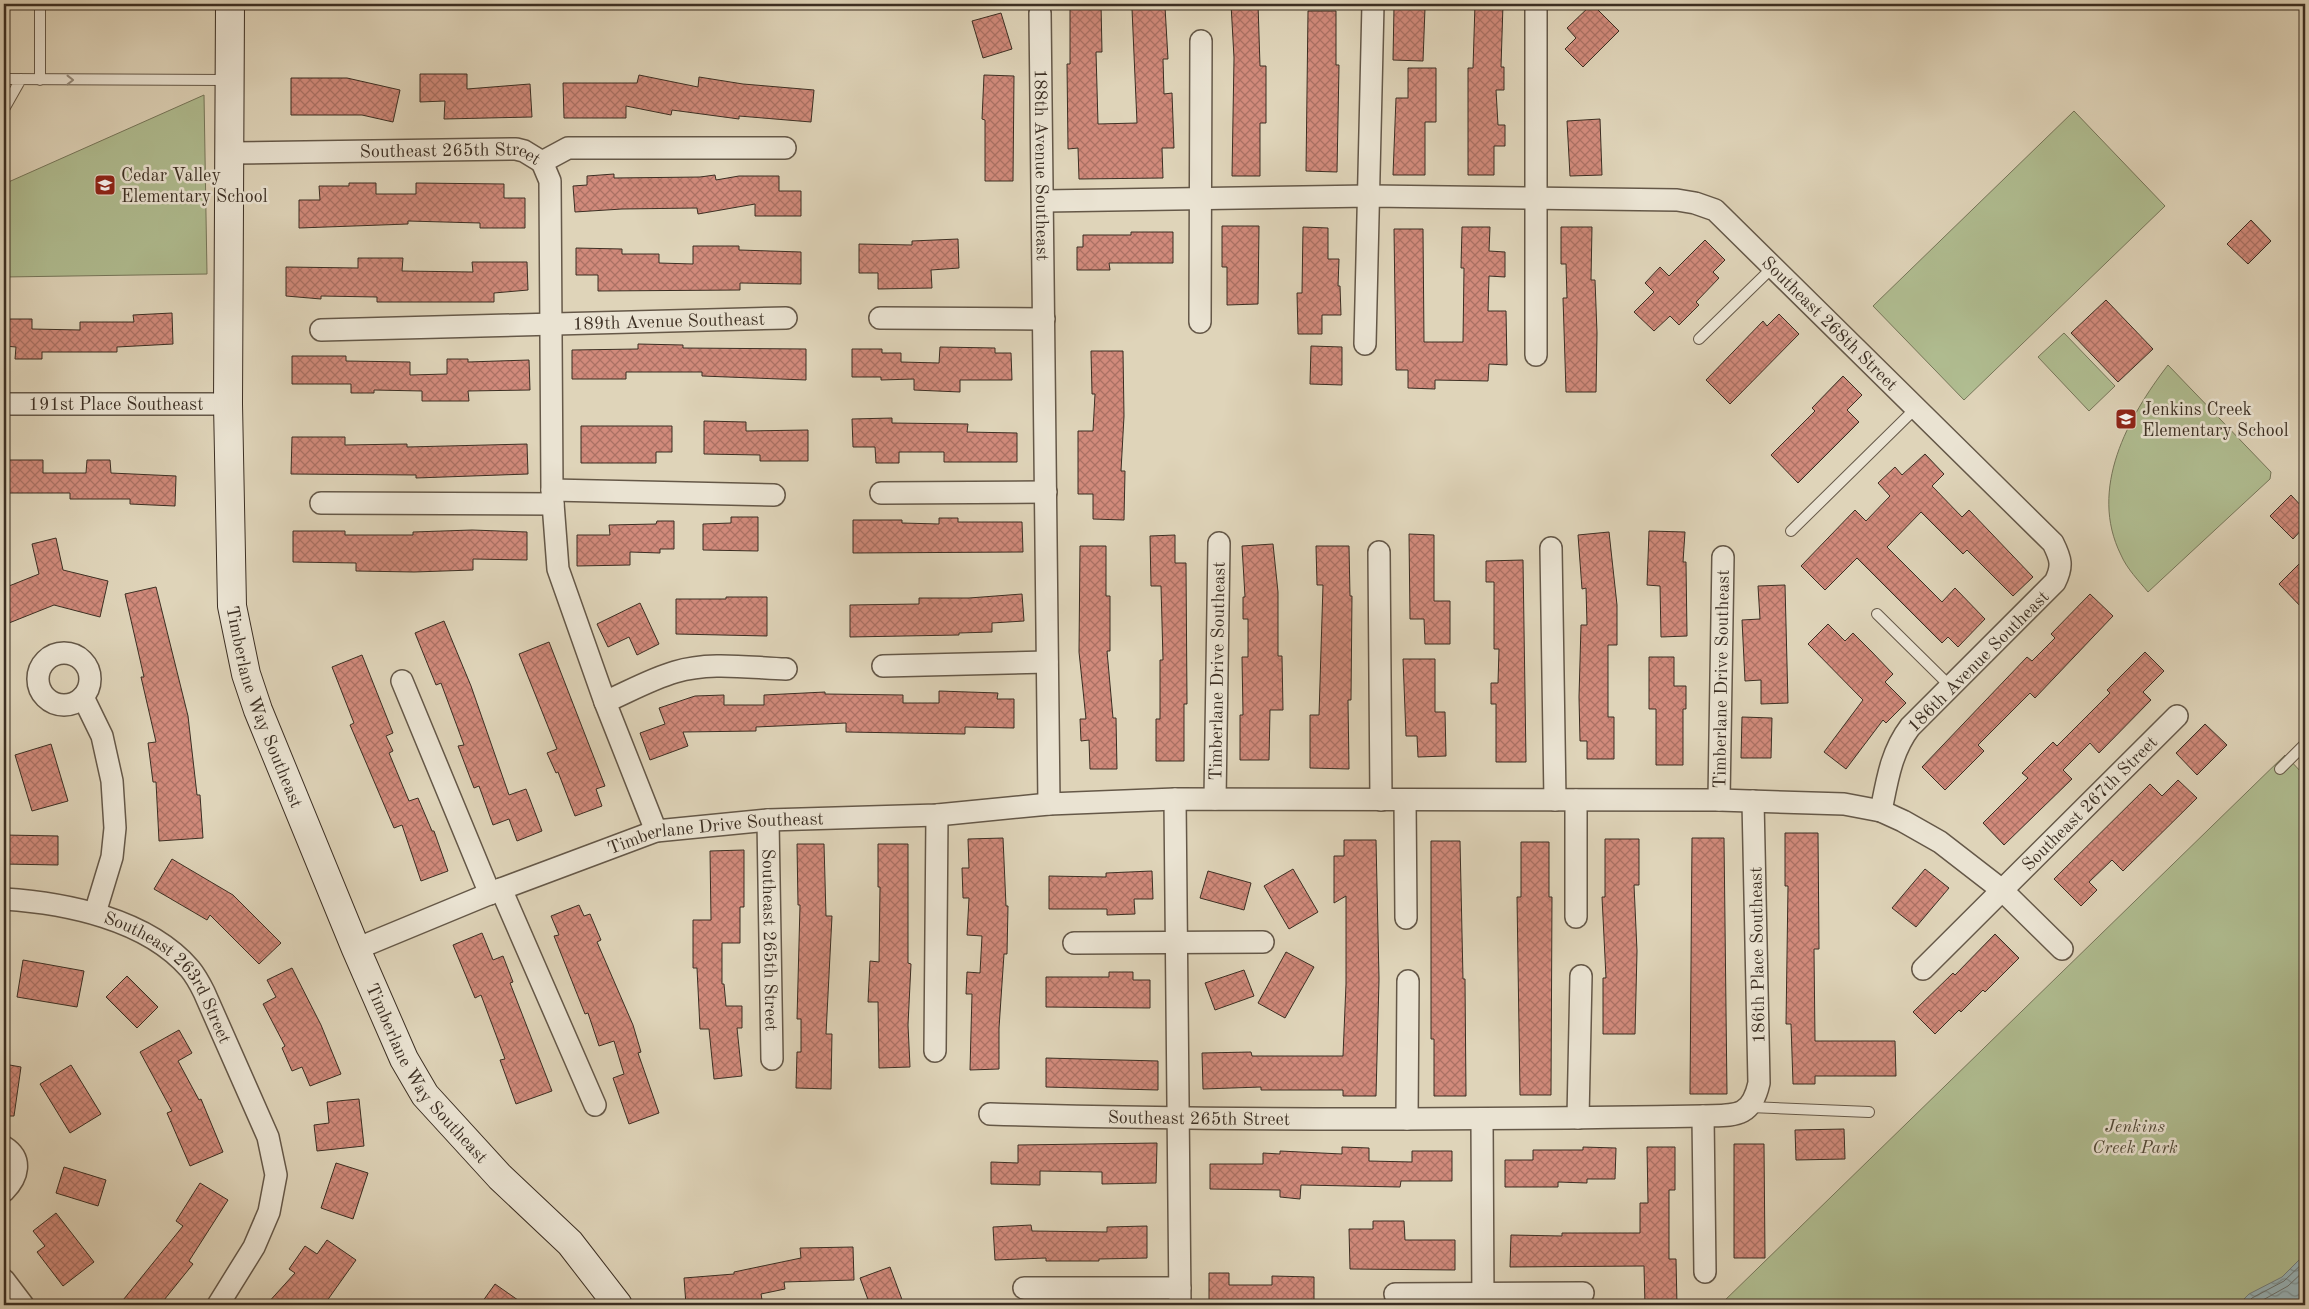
<svg xmlns="http://www.w3.org/2000/svg" width="2309" height="1309" viewBox="0 0 2309 1309" font-family="'Old Standard TT',serif">
  <defs>
    <pattern id="water-waves" width="16" height="10" patternUnits="userSpaceOnUse" patternTransform="scale(1.25)"><rect width="16" height="10" fill="#98b5ba"/><path d="M0 5q4-4 8 0t8 0" fill="none" stroke="#7d9497"/></pattern>
    <pattern id="building-cross-hatch" width="8" height="8" patternUnits="userSpaceOnUse" patternTransform="scale(1.25)"><rect width="8" height="8" fill="#d18a7b"/><path d="M0 0l8 8M0 8l8-8" fill="none" stroke="#ab7164"/></pattern>
  </defs>
  <rect width="100%" height="100%" fill="#dfd4b9"/>
  <filter id="stains"><feTurbulence type="fractalNoise" baseFrequency=".004" numOctaves="4"/><feColorMatrix values="0 0 0 0 .2 0 0 0 0 .09 0 0 0 0 .02 0 0 0 .5 -.17"/></filter>
  <radialGradient id="worn" r=".72"><stop offset=".6" stop-color="#630" stop-opacity="0"/><stop offset="1" stop-color="#630" stop-opacity=".3"/></radialGradient>
  <path fill="#b0bd91" stroke="#76765a" d="M204,95l3,179 -203,3v-93z
    M2074,111l91,95 -201,194 -91,-94z
    M2064,333l51,53 -26,25 -51,-54z
    M2168,365l103,107 -1,7 -122,113c-9,-11 -21,-23 -27,-37 -33,-66 7,-138 47,-190z
    M2285,755l20,21v529h-585z"/>
  <path fill="url(#water-waves)" stroke="#737f7e" d="M2305,1254v51h-67l11,-11 33,-17z"/>
  <g fill="none" stroke-linecap="round" stroke-linejoin="round">
    <path stroke="#6a726e" stroke-width="1" d="M2245,1305l7,-7 32,-17 21,-20
      M2254,1305l34,-19 17,-16"/>
  </g>
  <path fill="url(#building-cross-hatch)" stroke="#3c2f23" d="M1070,4h31l1,48h-6l2,72 39,-1 -5,-114 33,-2 3,52h-5l1,35 8,-1 2,55h-12l1,30 -84,1 -1,-31 -10,1 -1,-85h3z
    M1231,4h27l2,62h6v57h-6v53h-28l2,-118z
    M1475,4h28l-2,63h3v23h-8l2,35h7v21h-11v29h-26v-107h5z
    M1592,4l27,27 -36,36 -18,-18 11,-11 -9,-10z
    M1394,7l31,1 -2,53 -30,-1z
    M1308,11h28v54h3l-2,107 -31,-1z
    M1001,13l11,36 -29,9 -11,-37z
    M1408,68h28v54h-11v53h-32l3,-77h12z
    M420,74h47v15l63,-5 2,33 -88,2 1,-18 -25,1z
    M639,75l59,12 1,-10 44,7 71,6 -3,32 -72,-6v3l-67,-9 -1,5 -45,-9v12h-62l-1,-35h74z
    M984,75l30,1 -1,105h-28v-61l-3,-1z
    M291,78h56l53,12 -7,32 -31,-7h-71z
    M1600,119l2,56 -32,1 -3,-55z
    M614,174v4l86,-1 15,-2 1,5 23,-4h40v15h22v25h-46v-12l-57,10 -1,-6 -75,1 -47,3 -2,-26 14,-1v-9z
    M349,183h27v11h40v-11l88,1v14h21v30h-45v-5l-72,-2v3l-109,4v-28h21l-1,-14h30z
    M2251,220l20,21 -23,23 -21,-20z
    M1222,226h37l-1,78 -31,1v-38h-5z
    M1303,227l25,1v31h11l-1,27h2l1,29h-19v19h-24l-1,-41h5z
    M1462,227h28l-1,24 16,1v25l-16,-1 -1,35h18l1,54 -18,-1 -1,17 -53,-1v9l-27,-1v-18h-12l-2,-141h29l1,113h39l1,-74h-3z
    M1561,227h31l-1,53h4l2,53 -1,59h-30l-3,-94h4l-1,-34h-5z
    M1131,232h42v31h-64l1,7h-33v-23h6v-12h48z
    M958,239l1,29 -28,2 1,18 -54,1v-16h-19v-29l53,1v-4z
    M1705,240l20,20 -12,12 6,6 -23,24 3,3 -20,20 -9,-9 -16,15 -20,-19 20,-20 -9,-9 15,-16 9,9z
    M693,246h46v4l62,2v32l-61,-1v7l-142,1v-16h-22v-27l46,1v5h37v9l34,1z
    M358,258h45l-1,13 71,1 -1,-10h55l1,28 -34,3v9h-117v-5l-56,-1v3l-35,-3v-29l72,1z
    M2106,300l47,49 -35,33 -47,-49z
    M172,313l1,31 -56,3v5h-75v7h-27l1,-12 -12,-1v-27h28v10l48,1v-8h54l-1,-7z
    M1779,314l20,20 -69,70 -24,-24 57,-59 4,5z
    M638,344l45,1v3l123,1v31l-104,-4v-4h-76v7h-54v-29l66,-1z
    M1311,346l31,1v38l-32,-1z
    M940,347l55,1v5h16l1,27h-52v12l-46,-2v-11l-33,1v-3h-29v-28h30v4h19v9l38,1z
    M1091,351h32l1,65 -3,55h4l-1,49 -31,-1v-25h-15v-63h15l2,-37h-3z
    M292,356h54v5l64,1v13l37,-1v-15h21v3l61,-2 1,30 -62,1 1,10h-47v-10l-48,-1v3h-23v-9h-59z
    M1843,376l19,19 -15,15 12,12 -61,61 -27,-28 44,-44 -3,-3z
    M892,418v5l76,1 -1,8 50,1v29h-73v-10h-45v11h-23l-1,-16h-22l-1,-28z
    M704,421l42,1v9l62,-1v31h-48v-6l-56,-1z
    M581,426h91v26h-16v11h-75z
    M292,437h53v8l62,-1v3l120,-3 1,30 -112,4v-3l-125,-1z
    M1925,454l19,20 -12,12 30,31 7,-7 64,67 -20,19 -46,-46 -4,4 -42,-42 -34,35 55,55 13,-14 30,31 -27,28 -10,-10 -6,6 -85,-85 -32,32 -24,-24 54,-56 11,11 24,-25 -12,-13 17,-16 7,8z
    M4,460h39v13h43l1,-13h23l1,13 65,3 -1,30 -45,-2v-5h-60v-6h-66z
    M2291,495l14,15v16l-12,13 -23,-23z
    M731,517h27v34l-55,-1v-26l28,-1z
    M939,518h19v4h64l1,30 -170,1v-33h49v3l37,1z
    M657,521h17v28h-14v4l-30,-1v13l-53,1v-31h33l-1,-10 47,-1z
    M472,530l55,2v28l-54,-1v11l-59,2 -58,-1v-8l-63,-1v-31h52v4h68v-3z
    M1649,531l36,1 -2,30h3l1,74 -26,1 -1,-51 -13,-1z
    M1609,532l8,73v40h-9v72h6v42h-27v-18h-7l-1,-44 2,-72h6l-1,-37 -4,1 -4,-54z
    M1409,534l25,1v66h16v43h-25l-1,-25h-14z
    M1175,535v28h11l1,141h-3v57h-28v-42h4v-59h3l-2,-74h-10l-1,-50z
    M56,538l7,32 45,11 -8,36 -46,-12 -50,20v-37l35,-14 -7,-30z
    M1273,544l5,48v64h4l1,54h-13l-1,50h-29v-45h3l-1,-58h6v-38h-5v-22h2l-3,-51z
    M1080,546h26v50h4v55h-3l6,67h3l1,51h-27l-1,-29 -8,1 -1,-22h6l-7,-67z
    M1316,546h33l1,50h2l-1,104h-3l1,69 -39,-1v-53h9l4,-130h-6z
    M2305,558v53l-26,-27z
    M1523,560l3,202h-30v-58h-5v-21h7l1,-34h-5v-67h-8v-21z
    M1785,585l3,118 -27,1v-24l-16,1 -3,-61 18,-1 -2,-33z
    M156,587l32,129 9,79h3l3,43 -44,3 -3,-59h-3l-5,-39 8,-1 -15,-65h3l-19,-83z
    M1022,594l2,27 -32,2v9l-33,1v2l-109,2v-32l69,-1v-6h50z
    M2090,594l23,22 -78,82 -5,-5 -52,52 6,6 -39,39 -23,-23 105,-110 5,4 23,-23 -4,-4z
    M726,597h41v39l-91,-2v-35h50z
    M640,603l19,41 -22,11 -8,-18 -21,10 -11,-23z
    M444,621l27,65 38,109 17,-6 16,42 -25,10 -8,-22 -16,6 -14,-39 -5,2 -16,-42 6,-1 -23,-62 -5,2 -21,-52z
    M1828,624l17,17 8,-8 19,19 21,22 -8,8 21,21 -20,20 -3,-3 -37,49 -22,-17 39,-52 -55,-56z
    M549,642l56,144 -9,3 6,17 -27,10 -17,-44 -2,1 -9,-20 10,-4 -38,-95z
    M2145,652l19,19 -21,21 8,8 -52,53 -9,-10 -27,27 9,9 -68,66 -21,-22 45,-45 -6,-5 31,-31 4,4 53,-53 -3,-3z
    M362,655l31,78 -7,3 7,15 -4,2 20,48 9,-3 14,33h2l14,40 -27,10 -19,-56 -8,3 -44,-103 4,-2 -22,-56z
    M1649,657h25v29h12v23h-3v56h-27v-56h-7z
    M1403,659h32v53h10l1,44 -28,1 -1,-21h-11z
    M939,691l59,2 -1,6h17v29l-49,-1v7l-119,-2v-9l-90,4v4l-73,1 5,14 -38,14 -10,-27 25,-9 -6,-16 36,-12 29,-1v10h40v-10l61,-3v2l78,1v8h36z
    M1742,717l30,1 -1,40h-30z
    M2205,724l22,21 -30,30 -21,-22z
    M51,744l17,57 -36,10 -17,-56z
    M2178,780l19,18 -74,73 -11,-11 -23,22 8,8 -16,16 -27,-27 96,-95 12,12z
    M1785,833h33l1,116h-5l1,92h80l1,35h-81v8h-22l-2,-60h-5l2,-138h-3z
    M4,835l54,1v29l-54,-1z
    M1003,838l3,68h2l-1,48h-3l-5,74v41l-29,1 2,-76h-6l1,-22 13,1 2,-37 -15,-1 2,-37h-6l-1,-30h7l-1,-29z
    M1692,838h32l3,256h-37z
    M1605,839h34v46h-5l3,66 -2,83h-32v-56h3l-4,-81h3z
    M1344,840h32l3,139 -3,117h-33v-6h-82v-3l-58,2 -1,-36 49,-1 1,4h91l3,-72v-88l-12,7v-47h10z
    M1431,841h29l3,138h2l1,117h-32v-57h-3z
    M1521,842h28v55h3l-1,198h-31l-3,-198h4z
    M797,844h27l2,72h6l-6,118h6l-1,55 -35,-1 1,-36h4v-33h-4l3,-114h-2z
    M878,844h30v119l3,1 -3,61 2,42 -31,1 -1,-66h-10l2,-41 9,1 1,-75h-2z
    M744,850v57h-4v36h-18v41h2l2,22h16v22h-5l5,48 -28,3 -5,-50h-9l-3,-61h-4v-48h18l-1,-69z
    M172,859l61,36 48,48 -22,21 -49,-49 -3,5 -53,-31z
    M1293,869l25,43 -29,17 -25,-43z
    M1925,869l24,19 -33,39 -24,-19z
    M1152,871l1,28h-19l1,15 -28,1v-6h-58v-33l57,1v-4z
    M1208,871l43,12 -7,27 -44,-12z
    M579,905l5,11 6,-2 11,26 -4,2 36,83 8,27 -3,1 21,60 -30,11 -16,-46 11,-4 -10,-33 -15,5 -11,-33 -3,1 -31,-78 5,-1 -8,-19z
    M482,933l11,27 10,-4 10,26 -3,1 42,108 -36,13 -16,-44 5,-1 -24,-64 -6,3 -22,-53z
    M1995,934l24,24 -34,34 -2,-2 -22,22 -2,-2 -24,24 -22,-22 40,-39 2,2z
    M1286,952l28,15 -29,51 -27,-15z
    M23,960l61,11 -7,36 -60,-10z
    M292,968l29,57 20,49 -31,12 -8,-19 -10,4 -10,-23 3,-2 -22,-42 13,-7 -9,-17z
    M1244,970l10,26 -39,14 -10,-27z
    M1109,972h24v8h17v28l-104,-1v-30h63z
    M127,976l31,31 -21,21 -31,-31z
    M179,1030l13,23 -14,8 21,39 2,-1 22,53 -33,14 -23,-53 5,-2 -32,-59z
    M1046,1058l112,3v29l-112,-3z
    M4,1064l17,3 -7,49h-10z
    M71,1065l30,49 -31,19 -30,-49z
    M359,1099l5,47 -47,5 -3,-26 15,-2 -2,-21z
    M1844,1129l1,30 -49,1 -1,-30z
    M1157,1143l-1,40 -54,1v-12l-62,-1v14l-49,-1v-22l27,1v-18z
    M1734,1144h30l1,114h-31z
    M1342,1147l27,1v13l43,1v-11h40v30h-51l-1,6 -99,-2 -1,14 -20,-2v-7l-70,-1v-25h53v-11l17,1v-3l62,3z
    M1583,1147l33,1 -1,31h-28v4l-29,-1v5h-53v-27h28v-10h50z
    M1647,1147h28v43h-6v69h7l1,46h-32l-1,-39 -134,1 1,-32 51,1v-3h78v-30h8z
    M336,1163l32,10 -15,46 -32,-11z
    M64,1167l42,13 -8,26 -42,-13z
    M200,1183l28,17 -39,61 4,3 -33,41h-41l64,-79 -7,-5z
    M56,1213l38,49 -31,24 -26,-34 8,-6 -12,-15z
    M1373,1221h31l1,19h50v30l-105,-1 -1,-40h24z
    M1031,1225l1,6 75,1v-5l40,-1v32l-48,1v2h-53v-3l-51,2 -2,-33z
    M327,1240l29,20 -32,45h-58l29,-32 -6,-4 16,-23 12,8z
    M853,1247l1,33 -70,2 1,7 -24,5 2,11h-77l-2,-27 50,-4v-2l67,-14 -1,-10z
    M890,1267l14,38h-34l-10,-27z
    M1209,1273h20v12h43v-9l42,1v28h-105z
    M495,1284l30,21h-45z"/>
  <g fill="none" stroke-linecap="round" stroke-linejoin="round">
    <g stroke="#655848" stroke-width="12">
      <path id="lane" d="M40,4v76
        M4,79l224,1
        M4,109l17,-30
        M1699,339l74,-72
        M1791,531l125,-123
        M1877,614l74,73
        M2280,769l25,-25
        M1750,1107l119,5"/>
    </g>
    <g stroke="#655848" stroke-width="24">
      <g id="street">
        <path id="s1" d="M1040,13l9,791"/>
        <path id="s2" d="M231,153l285,-4 8,2 18,11 26,-14h217"/>
        <path d="M542,162l8,19 2,309 6,79 47,133 51,129"/>
        <path id="s3" d="M1044,201l326,-5 307,4 18,3 20,7 338,333c8,16 10,23 2,39l-145,145c-19,25 -23,54 -29,84"/>
        <path d="M880,318l164,1"/>
        <path d="M1200,322l1,-281"/>
        <path id="s4" d="M321,330l465,-12"/>
        <path d="M1365,344l8,-340"/>
        <path d="M1536,355v-351"/>
        <path id="s5" d="M4,404h224"/>
        <path d="M552,490l222,5"/>
        <path d="M881,493l165,-1"/>
        <path d="M321,503l232,1"/>
        <path d="M1551,548l4,252"/>
        <path d="M1379,552l2,248"/>
        <circle cx="64" cy="679" r="26"/>
        <path d="M883,666l164,-4"/>
        <path d="M402,681l88,213"/>
        <path d="M83,697l19,39 10,45 3,47 -3,29 -17,56"/>
        <path d="M605,702c23,-10 46,-23 70,-30 35,-11 76,-4 111,-3"/>
        <path d="M1175,799l5,506"/>
        <path id="s6" d="M1215,799l4,-256"/>
        <path d="M1405,800l1,118"/>
        <path id="s7" d="M1719,800l4,-243"/>
        <path id="s8" d="M768,820l4,239"/>
        <path d="M501,889l94,216"/>
        <path id="s9" d="M4,899c62,4 143,20 186,70 5,6 10,15 14,23l64,145 8,38 -7,37 -15,35 -36,58"/>
        <path d="M1576,917v-117"/>
        <path d="M1074,943l189,-1"/>
        <path id="s10" d="M356,949l145,-60 155,-58 112,-11 169,-5 112,-11 126,-5 544,1 125,4 37,7 22,10 37,21 62,48 60,59"/>
        <path id="s11" d="M1923,969l254,-253"/>
        <path d="M935,1051l2,-236"/>
        <path id="s12" d="M990,1114c238,7 475,6 713,2 31,-1 48,3 56,-33l-6,-282"/>
        <path d="M1703,1116l2,156"/>
        <path d="M1578,1118l3,-142"/>
        <path d="M1407,1119l1,-138"/>
        <path d="M1482,1120l1,185"/>
        <path d="M4,1147c19,12 14,30 0,44"/>
        <path d="M4,1280l19,25"/>
        <path d="M1024,1288h156"/>
        <path d="M1395,1294l188,-1"/>
      </g>
    </g>
    <g stroke="#3c2f23" stroke-width="30">
      <g id="secondary">
        <path id="s13" d="M230,4l-2,400 4,202 14,68 12,36 98,239 48,110 21,36 75,82 70,66 48,62"/>
      </g>
    </g>
    <use href="#lane" stroke="#eae3d2" stroke-width="10"/>
    <use href="#street" stroke="#eae3d2" stroke-width="21"/>
    <use href="#secondary" stroke="#eae3d2" stroke-width="28"/>
  </g>
  <defs><path id="oneway-chevron" d="M-2-3.5L2.5 0L-2 3.5" fill="none" stroke-width="1.6" stroke-linecap="round" stroke-linejoin="round" transform="scale(1.25)"/></defs>
  <use stroke="#93897a" href="#oneway-chevron" transform="translate(70 80)"/>
  <defs>
    <g id="school-square" transform="scale(1.125)"><rect x="-9" y="-9" width="18" height="18" rx="4" fill="#8f2418" stroke="#eae3d2"/><path d="M0-5L7-2L0 1L-7-2ZM-4 1L0 2.5L4 1V4Q0 6-4 4Z" fill="#fff"/></g>
  </defs>
  <g fill-rule="evenodd">
    <use href="#school-square" x="105" y="185"/>
    <use href="#school-square" x="2126" y="419"/>
  </g>
  <g text-anchor="middle" stroke-width="5" stroke-linejoin="round" paint-order="stroke">
    <g font-size="18" fill="#3c2f23" stroke="#eae3d2">
      <text dy="6" stroke="none"><textPath href="#s2" startOffset="220">Southeast 265th Street</textPath></text>
      <text dy="6" stroke="none"><textPath href="#s1" startOffset="152">188th Avenue Southeast</textPath></text>
      <text dy="6" stroke="none"><textPath href="#s4" startOffset="348">189th Avenue Southeast</textPath></text>
      <text dy="6" stroke="none"><textPath href="#s3" startOffset="834">Southeast 268th Street</textPath></text>
      <text dy="6" stroke="none"><textPath href="#s5" startOffset="112">191st Place Southeast</textPath></text>
      <text transform="translate(1978 661) rotate(-45)" y="6">186th Avenue Southeast</text>
      <text dy="6" stroke="none"><textPath href="#s6" startOffset="128">Timberlane Drive Southeast</textPath></text>
      <text dy="6" stroke="none"><textPath href="#s7" startOffset="121">Timberlane Drive Southeast</textPath></text>
      <text dy="6" stroke="none"><textPath href="#s13" startOffset="708">Timberlane Way Southeast</textPath></text>
      <text dy="6" stroke="none"><textPath href="#s11" startOffset="235">Southeast 267th Street</textPath></text>
      <text dy="6" stroke="none"><textPath href="#s10" startOffset="381">Timberlane Drive Southeast</textPath></text>
      <text dy="6" stroke="none"><textPath href="#s8" startOffset="120">Southeast 265th Street</textPath></text>
      <text transform="translate(1757 955) rotate(-91)" y="6">186th Place Southeast</text>
      <text dy="6" stroke="none"><textPath href="#s9" startOffset="194">Southeast 263rd Street</textPath></text>
      <text dy="6" stroke="none"><textPath href="#s13" startOffset="1112">Timberlane Way Southeast</textPath></text>
      <text dy="6" stroke="none"><textPath href="#s12" startOffset="209">Southeast 265th Street</textPath></text>
    </g>
    <g font-size="18" fill="#3c2f23" stroke="#eae3d2" text-anchor="start">
      <text x="121" y="181">Cedar Valley<tspan x="121" dy="21">Elementary School</tspan></text>
      <text x="2142" y="415">Jenkins Creek<tspan x="2142" dy="21">Elementary School</tspan></text>
    </g>
    <g font-size="18" font-style="italic" fill="#534b39" stroke="#eae3d2">
      <text x="2135" y="1132">Jenkins<tspan x="2135" dy="21">Creek Park</tspan></text>
    </g>
  </g>
  <rect width="2309" height="1309" fill="none" stroke="#dfd4b9" stroke-width="20"/>
  <rect x="5" y="5" width="2299" height="1299" fill="none" stroke="#3c2f23" stroke-width="2.5"/>
  <rect x="10" y="10" width="2289" height="1289" fill="none" stroke="#3c2f23"/>
  <rect width="100%" height="100%" filter="url(#stains)"/>
  <rect width="100%" height="100%" fill="url(#worn)"/>
</svg>
